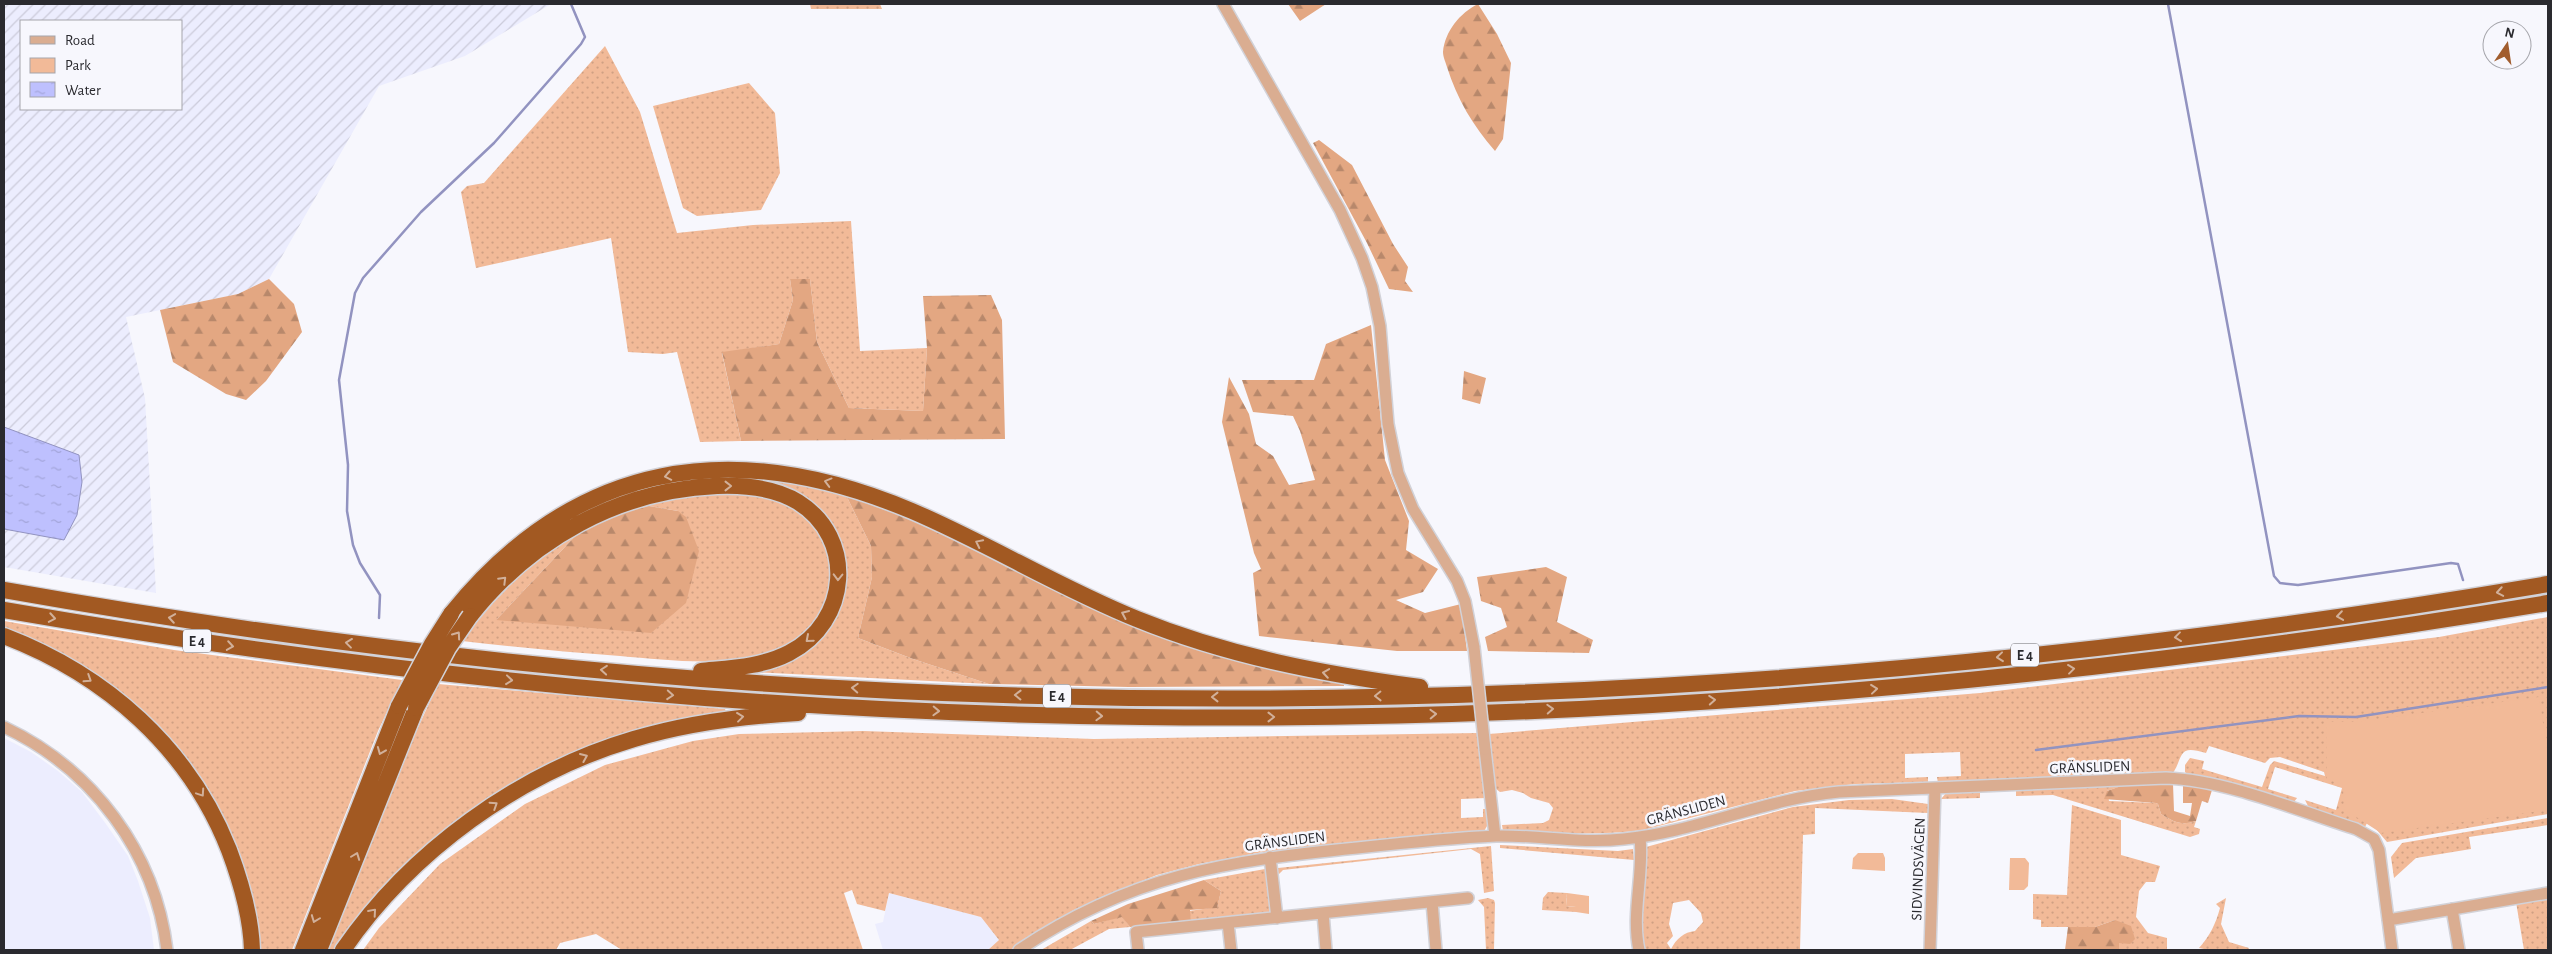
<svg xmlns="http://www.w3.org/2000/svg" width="2552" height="954" viewBox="0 0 2552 954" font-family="'Alegreya Sans',sans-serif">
  <defs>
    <pattern id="industrial-furrows" width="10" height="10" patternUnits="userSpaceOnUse" patternTransform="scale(1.25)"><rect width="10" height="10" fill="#ecedfe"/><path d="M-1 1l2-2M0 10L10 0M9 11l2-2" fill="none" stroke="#cbcbda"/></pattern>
    <pattern id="grass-dots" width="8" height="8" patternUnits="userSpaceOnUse" patternTransform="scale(1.25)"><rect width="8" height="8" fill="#f2ba98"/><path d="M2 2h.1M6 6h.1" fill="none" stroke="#d0a083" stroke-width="1.8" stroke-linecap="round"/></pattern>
    <pattern id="forest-firs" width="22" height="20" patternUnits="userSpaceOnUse" patternTransform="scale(1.25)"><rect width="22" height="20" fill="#e3a782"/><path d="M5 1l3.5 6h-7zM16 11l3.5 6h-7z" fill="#b8886b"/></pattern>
    <pattern id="water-ripples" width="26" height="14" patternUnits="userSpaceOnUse" patternTransform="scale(1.25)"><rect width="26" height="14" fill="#bec0fe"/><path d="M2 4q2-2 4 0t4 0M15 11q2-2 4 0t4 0" fill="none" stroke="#a3a5da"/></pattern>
  </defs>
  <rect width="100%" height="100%" fill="#f7f7fd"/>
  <path fill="#ecedfe" d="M4,738l27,14 27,19 24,21 24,32 22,32 10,25 12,37 4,32h-150z
    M889,893l92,24 18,23 -11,10h-105l-8,-26 8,-2z"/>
  <path fill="url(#industrial-furrows)" fill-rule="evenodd" d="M4,4h547l-86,52 -86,30 -110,193 -31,15 -112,23 19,81 11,195 -152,-26zM21,21h160v88h-160z"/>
  <path fill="url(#grass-dots)" fill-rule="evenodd" d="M810,4h70l2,5h-71z
    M605,46l35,66 37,121 76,-8 98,-4 9,130 67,-3 -4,63 -74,-3 -32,-66 -7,-63h-20l3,21 -14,44 -57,9 19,88 -41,1 -23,-90 -14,2 -35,-2 -17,-114 -135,30 -15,-76 6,-6 17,-3z
    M749,83l26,30 5,60 -19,37 -64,6 -14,-8 -30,-102z
    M759,477l87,18 25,51 1,31 -14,61 55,21 76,25 -239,-12c28,-12 70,-21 83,-51 6,-14 9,-31 12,-45l-53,-86 -140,-1 -170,98 128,-89 53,-15z
    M722,493c33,2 62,5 88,27 8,7 13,20 17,29 16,47 -15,92 -60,105 -47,13 -100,6 -147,2 -53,-4 -105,-9 -158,-15 32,-46 71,-82 119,-111l-85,90 182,-109 -35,-6 22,-5z
    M2548,617v197l-161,28 -11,-13 -9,-6 -2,4 -56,-19 -4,-8 31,10 6,-22 -67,-21 -7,22 29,9 -3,4 -106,-27 -3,-3v-7l5,-7 14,3 -2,8 60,18 8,-22 4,-4 51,15 -1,-4 -44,-15 -10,1 -5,5 -56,-17 -3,7c-29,-9 -22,3 -33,20l-158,10v-5l-35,2v4l-42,-1 -1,-6 24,-1 -1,-24 -55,2v24l23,-1v5l-73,2 -60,7 -152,39c-47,6 -93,3 -140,1l-1,-6 41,-2 6,-3 4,-12 -4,-5 -18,-5 -8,-5 -11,-3 -12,2 -4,-3 -7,-55 491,-41 459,-56z
    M4,621l170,29 228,30 -24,51 -86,219h-33l-8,-55 -17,-53 -25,-51 -32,-46 -32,-33 -27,-22 -114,-60z
    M438,684l287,25 2,5 -33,4 -205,81 -154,151h-7l76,-192z
    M863,731l231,8 384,-6 8,65 -25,1v19l22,-1v-8h4v17l-4,7 -7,-2 -213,21 -64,12 -42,11 -53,21 -32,15 -62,39h-22l11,-10 -18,-23 -92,-24 -4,18 -28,-7 -5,-14 -8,3 19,57h-241l-26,-16 -36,9 -4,7h-193l16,-22 61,-64 85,-60 80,-39 88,-24 46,-7z
    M2121,786l-14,5 2,10 47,2 2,1 3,10c13,8 20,12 35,7l-2,6 6,2 -1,5 -9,3 -137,-42 -37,1v-8z
    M1980,789v9l-39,1 6,-7z
    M1892,799l36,5v9l-113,-5v26l-12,1 -3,115h-157l-2,-16 5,-87 147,-40 56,-7zM1689,900l12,13 2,9 -8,9c-11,1 -19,8 -24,18l-4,-6 6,-7 -4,-12 4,-21z
    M2072,805l49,15v35l39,11 -5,16h-9l-7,9 -3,26 12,16 19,5v12h-48l-4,-30 -20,7h-54v-7l-8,-1v-25l34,1z
    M2548,818v7l-79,12 2,12 -55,9 -22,20 -3,-21 11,-14z
    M1500,845l118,6 15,-2 1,11 -134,-12z
    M1491,846l3,45 -10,2 -4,-39 -9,-5 -188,21 -6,6 1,-8z
    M1265,869l3,6 3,33 -2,4 -78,8 -2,-9 28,-4 4,-16 -17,-11z
    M1548,892l19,1 -1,13 10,1v5l-34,-2 1,-12z
    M2548,896v54h-24l-8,-48z
    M1488,898l6,2 1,3 -1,47h-8l-2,-43 -6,-7z
    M2226,898l-5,26 8,18 20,6 -1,2h-39l-10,-2c11,-12 17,-25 21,-40l-4,-4z
    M1122,916l8,11 -21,2 -39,21h-29l50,-29 3,3z"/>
  <path fill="url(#forest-firs)" d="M1288,4h38l-26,17z
    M1478,4l19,30 14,29 -8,76 -8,12c-22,-25 -38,-52 -48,-84 -1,-4 -4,-10 -4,-15 2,-21 17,-39 35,-48z
    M1319,140l33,25 41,79 15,23 -3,14 8,11 -24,-3 -22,-46 -54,-100z
    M269,279l25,25 8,28 -36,49 -20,19 -20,-6 -53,-32 -13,-52 78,-16z
    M790,279h20l7,63 32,66 74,3 4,-63 -4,-52 68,-1 11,25 3,119 -264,2 -19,-89 57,-8 14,-44z
    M1371,325l14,135 24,61 -3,29 32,19 -15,23 -27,8 29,13 36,-9 6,47h-70l-138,-15 -6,-63 8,-4 -7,-16 -32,-131 7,-45 20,37 7,30 17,12 16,29 26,-5 -15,-49 -7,-15 -40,-4 -11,-32h72l12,-36z
    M1464,371l22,7 -6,26 -18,-5z
    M846,495l62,22 182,89 118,46 70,19 66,11v4l-215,1 -140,-3 -76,-25 -55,-21 14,-61 -1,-31z
    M643,505l35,6 8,6 13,34 -13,52 -35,30 -155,-13 85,-90 29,-13z
    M1546,567l21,10 -10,45 36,18 -4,13 -101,-2 -3,-14 22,-10 -6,-19 -20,-7 -4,-24z
    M2173,784l1,27 16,5 2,-13h-9v-18l29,5 -4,13 -6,-2 -6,20c-15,5 -22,1 -35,-7l-3,-10 -2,-1 -52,-4 3,-8 14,-5z
    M1204,880l17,11 -4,17 -27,2 1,10 -61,7 -8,-10 -28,7 -3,-3 37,-17z
    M2115,920l16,6 4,13 -5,5 -11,-1v7h-54l3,-23h27z"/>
  <path fill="#f2ba98" d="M2539,697l9,58v55l-167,23 -37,-24 -1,-24 -16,-6 -1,-57h29z
    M1858,853h25l2,5v13l-33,-2 1,-11z
    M2010,858h15l4,5 -1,23 -4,4h-15z
    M1567,893l22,3v18l-13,-2v-5l-10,-1z"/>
  <path fill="url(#water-ripples)" stroke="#9293c0" d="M4,427l75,28 3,27 -5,33 -13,25 -60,-11z"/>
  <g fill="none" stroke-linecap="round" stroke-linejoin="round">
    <path stroke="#9293c0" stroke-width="2.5" d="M2168,4l106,572 6,7 18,2 153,-22 7,1 5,16
      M379,618l1,-23 -20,-32 -7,-18 -6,-34 1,-46 -9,-85 16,-87 8,-15 58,-66 73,-69 87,-99 4,-7 -14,-33
      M2036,750l263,-34 57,1 192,-30"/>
    <g stroke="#d2d2d8" stroke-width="14">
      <path id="minor" d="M1223,4l117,206 22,48 10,29 8,39 8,98 10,49 15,36 44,72 8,20 9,46
        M4,727c89,42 151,125 163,223
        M1485,749l10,87
        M1270,857l7,61
        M1432,902l4,48
        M2452,909l7,41
        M1323,913l3,37
        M2388,920l160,-27
        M1228,923l3,27
        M1019,950c112,-75 207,-89 338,-102 46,-5 93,-10 139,-12 43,-1 85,8 128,3 72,-7 140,-40 215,-47l327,-14c60,2 133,33 190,51l18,10 5,11 13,100
        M1138,950l-2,-18 332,-34
        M1639,950c-8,-37 5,-75 1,-113
        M1930,950l5,-162"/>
    </g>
    <g stroke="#d2d2d8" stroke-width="19">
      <path id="highway" d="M4,590c249,44 500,76 752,93 598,40 1202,1 1792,-99
        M4,610c375,65 756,103 1137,107 471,6 943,-37 1407,-114
        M451,614c125,-155 283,-178 461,-103 77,33 148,77 225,108 91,37 186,55 283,68
        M470,616c61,-77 148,-126 247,-130 27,-1 57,1 81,16 58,36 52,120 -9,151 -27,14 -59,15 -88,18
        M4,636c102,39 185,112 225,214 12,32 22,66 23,100
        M303,950l96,-244
        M319,950l97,-242
        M343,950c68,-99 176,-177 291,-211 53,-16 109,-23 164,-26"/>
    </g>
    <use href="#minor" stroke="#daad91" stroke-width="11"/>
    <use href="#highway" stroke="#a25922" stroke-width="16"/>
    <g stroke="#d2d2d8" stroke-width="14" stroke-linecap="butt">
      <path id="minor-bridge" d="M1474,647l11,102"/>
    </g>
    <g stroke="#d2d2d8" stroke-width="19" stroke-linecap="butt">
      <path id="highway-bridge" d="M399,706l33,-62 19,-30
        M416,708l32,-60 22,-32"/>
    </g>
    <use href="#minor-bridge" stroke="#daad91" stroke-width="11"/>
    <use href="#highway-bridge" stroke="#a25922" stroke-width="16"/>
  </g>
  <defs><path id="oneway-chevron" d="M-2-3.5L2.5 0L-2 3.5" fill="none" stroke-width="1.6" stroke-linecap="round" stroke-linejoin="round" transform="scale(1.25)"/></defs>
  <g stroke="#d1b09a">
    <use href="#oneway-chevron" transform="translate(668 476) rotate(169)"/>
    <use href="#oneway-chevron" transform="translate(828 482) rotate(-165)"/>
    <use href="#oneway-chevron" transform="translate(728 486)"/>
    <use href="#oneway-chevron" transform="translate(979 543) rotate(-154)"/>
    <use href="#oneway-chevron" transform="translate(838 577) rotate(91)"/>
    <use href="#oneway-chevron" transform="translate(503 580) rotate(-45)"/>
    <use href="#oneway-chevron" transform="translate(2500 592) rotate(170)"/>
    <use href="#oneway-chevron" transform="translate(1125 614) rotate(-156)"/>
    <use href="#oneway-chevron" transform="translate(2340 616) rotate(172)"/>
    <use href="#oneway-chevron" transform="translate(52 618) rotate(10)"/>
    <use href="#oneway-chevron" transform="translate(172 618) rotate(-171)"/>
    <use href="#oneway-chevron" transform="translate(457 635) rotate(-55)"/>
    <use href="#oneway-chevron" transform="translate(2178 637) rotate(173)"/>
    <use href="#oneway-chevron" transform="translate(809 639) rotate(139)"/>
    <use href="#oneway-chevron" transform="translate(349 643) rotate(-173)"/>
    <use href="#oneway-chevron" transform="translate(230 646) rotate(9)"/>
    <use href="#oneway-chevron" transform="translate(2000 657) rotate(174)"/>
    <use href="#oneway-chevron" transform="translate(2071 669) rotate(-7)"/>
    <use href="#oneway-chevron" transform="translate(604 670) rotate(-175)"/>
    <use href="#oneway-chevron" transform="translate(1326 673) rotate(-171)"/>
    <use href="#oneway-chevron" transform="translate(88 679) rotate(33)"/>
    <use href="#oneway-chevron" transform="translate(509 680) rotate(6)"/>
    <use href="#oneway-chevron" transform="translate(855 688) rotate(-177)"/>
    <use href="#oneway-chevron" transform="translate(1874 689) rotate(-6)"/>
    <use href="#oneway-chevron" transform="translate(670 695) rotate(4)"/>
    <use href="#oneway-chevron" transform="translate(1018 695) rotate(-179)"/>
    <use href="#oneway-chevron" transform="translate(1378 696) rotate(179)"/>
    <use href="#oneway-chevron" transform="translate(1215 697) rotate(180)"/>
    <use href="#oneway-chevron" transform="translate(1712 700) rotate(-4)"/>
    <use href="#oneway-chevron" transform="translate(1550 709) rotate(-3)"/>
    <use href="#oneway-chevron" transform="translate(936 711) rotate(2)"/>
    <use href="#oneway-chevron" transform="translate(1433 714) rotate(-2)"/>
    <use href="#oneway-chevron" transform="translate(1099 716) rotate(2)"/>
    <use href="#oneway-chevron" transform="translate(740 717) rotate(-7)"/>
    <use href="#oneway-chevron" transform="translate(1271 717)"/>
    <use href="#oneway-chevron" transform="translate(381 751) rotate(112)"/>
    <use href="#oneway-chevron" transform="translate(584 757) rotate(-23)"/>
    <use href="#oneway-chevron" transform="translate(201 793) rotate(56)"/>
    <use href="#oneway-chevron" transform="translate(494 805) rotate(-33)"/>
    <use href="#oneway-chevron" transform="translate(356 856) rotate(-69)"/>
    <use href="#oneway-chevron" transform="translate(373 912) rotate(-49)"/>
    <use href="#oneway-chevron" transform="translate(315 919) rotate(111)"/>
  </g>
  <g text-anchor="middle" stroke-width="5" stroke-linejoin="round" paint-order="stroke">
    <g fill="#f7f7fd" stroke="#68686d" stroke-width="1">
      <rect x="183" y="629.5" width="28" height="23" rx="4"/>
      <rect x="2011" y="643.5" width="28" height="23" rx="4"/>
      <rect x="1043" y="684.5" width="28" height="23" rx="4"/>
    </g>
    <g font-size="14" font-weight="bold" fill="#2a2a2f">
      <text x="197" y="646">E 4</text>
      <text x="2025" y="660">E 4</text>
      <text x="1057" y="701">E 4</text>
    </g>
    <g font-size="15" fill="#2a2a2f" stroke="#f7f7fd">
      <text transform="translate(2090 767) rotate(-2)" y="5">GRÄNSLIDEN</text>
      <text transform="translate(1686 810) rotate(-15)" y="5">GRÄNSLIDEN</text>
      <text transform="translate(1285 841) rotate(-7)" y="5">GRÄNSLIDEN</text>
      <text transform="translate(1918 869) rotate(-88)" y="5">SIDVINDSVÄGEN</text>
    </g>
  </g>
  <rect width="2552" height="954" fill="none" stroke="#2a2a2f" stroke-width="10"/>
  <rect x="20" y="20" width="162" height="90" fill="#f7f7fd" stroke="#a5a5ab"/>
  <rect x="30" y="36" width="25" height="8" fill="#daad91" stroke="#a5a5ab"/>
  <text x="65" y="45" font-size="15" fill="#2a2a2f">Road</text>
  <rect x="30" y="58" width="25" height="15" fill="#f2ba98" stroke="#a5a5ab"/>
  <text x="65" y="70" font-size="15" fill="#2a2a2f">Park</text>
  <rect x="30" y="82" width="25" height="15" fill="url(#water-ripples)" stroke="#a5a5ab"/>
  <text x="65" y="95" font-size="15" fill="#2a2a2f">Water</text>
  <g transform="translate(2507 45) rotate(13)"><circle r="24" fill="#f7f7fd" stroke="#a5a5ab"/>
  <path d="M0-4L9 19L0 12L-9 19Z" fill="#a15d2e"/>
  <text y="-8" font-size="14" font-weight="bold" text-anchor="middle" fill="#2a2a2f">N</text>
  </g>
</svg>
